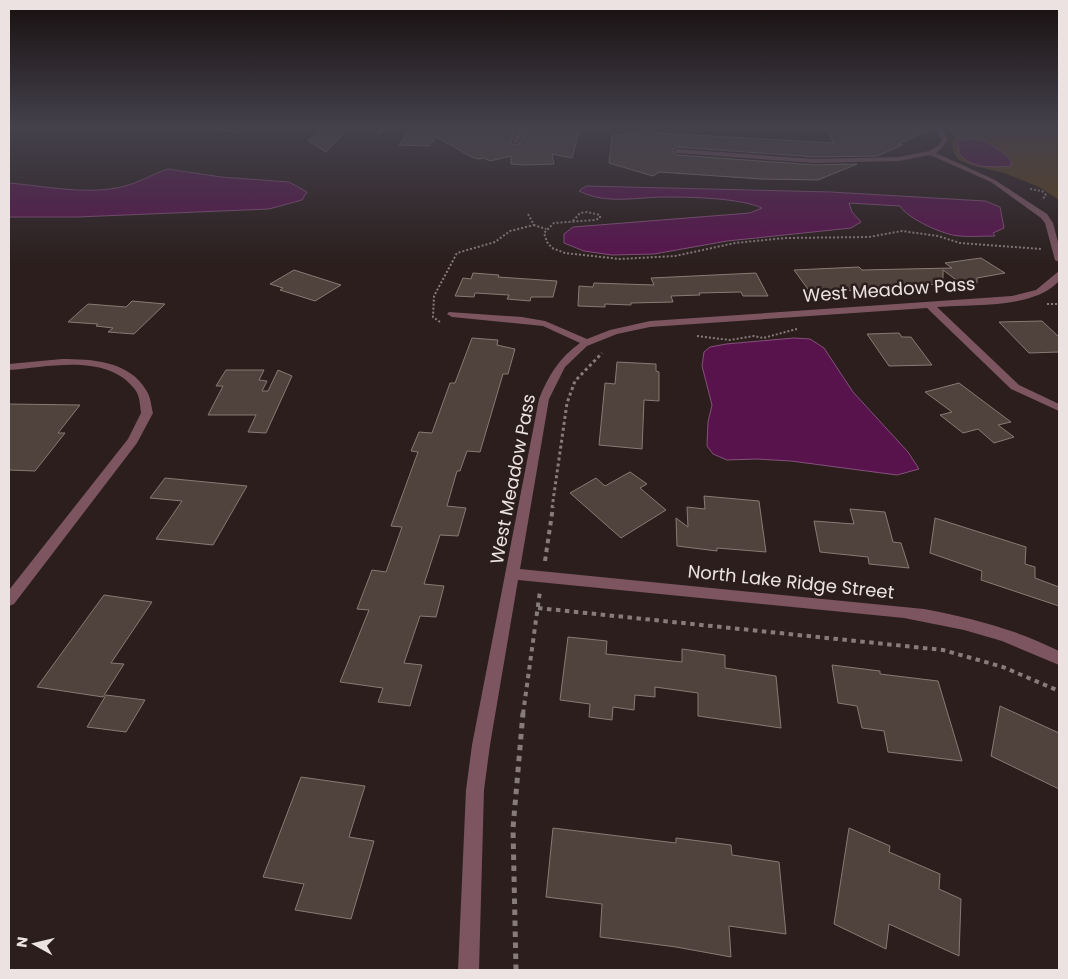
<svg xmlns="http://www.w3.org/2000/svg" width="1068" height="979" viewBox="0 0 1068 979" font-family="Poppins,sans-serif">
  <rect width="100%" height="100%" fill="#2b1e1d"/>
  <path fill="#5c411b" d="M948,128h111v72l-20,-13 -35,-14 -33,-8 -12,-5 -5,-6 -2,-11 2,-7z"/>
  <path fill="#58134d" stroke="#845179" d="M963,139c23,-2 31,7 48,21v6c-18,1 -40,4 -52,-13v-6l-3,-4z
    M168,169l53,8 68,5 18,10 -5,8 -33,9 -192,8h-68v-34c36,3 76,12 112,4 16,-3 31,-13 47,-18z
    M586,186l245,6 154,9 15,6 4,21 -11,5 2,3c-12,0 -24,1 -36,0 -15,-1 -51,-17 -59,-30l-51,-3 3,9 9,10 -10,6 -124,13 -73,13 -42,1 -28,-4 -20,-8v-9l9,-7 177,-14 12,-5c-22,-10 -71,-11 -96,-11 -30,0 -59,8 -87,-6z
    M794,338l16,1 14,9 29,44 55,60 11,17 -22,6 -106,-14 -35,-2 -29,1 -14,-6 -6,-8 1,-24 4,-17 -10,-39 2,-14 6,-5 16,-3z"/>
  <path fill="#50433d" stroke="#887a73" d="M322,128h27l-23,24 -18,-11z
    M411,128h106l-6,14 2,3 6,-1 8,-16h48l-1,3h5l-7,27 -20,-4 2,10 -29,1 -14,-1v-8l-21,5 -6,-3 -6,1 -6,-2 -36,-20 -7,9 -30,-1z
    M827,128l107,1 -36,15 5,1 -26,11 -62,1 -138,-10 -5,3 5,5 138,10 42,-1 -39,16 -57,-1 -102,-7 -6,4 -44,-13 3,-27 38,-6 5,3 179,10z
    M981,258l24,15 -28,5v5l-14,2 -20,-15v14l-82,3 3,3 -54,2 -16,-22 65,-3 3,3 90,-2 -7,-5z
    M294,270l47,15 -26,16 -35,-11 3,-2 -13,-4z
    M473,273l26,2 -1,2 59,4 -4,16h-22l-1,4 -23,-2 2,-4 -34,-2 -1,4 -19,-1 8,-18 8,1z
    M756,273l12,23h-25l-2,-4 -42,1 1,2 -29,1 2,6 -42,1v2l-26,-1v3l-27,-1 1,-20 14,1 1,-4 60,2 -3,-7z
    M132,301l33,3 -31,30 -26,-2 5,-4 -17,-2 2,-2 -30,-2 20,-18 38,3z
    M1042,321l17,16v15l-30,1 -30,-31z
    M899,333l3,4h9l21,28 -43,1 -22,-32z
    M472,338l26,2 -1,5 18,4 -7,25h-5l-23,78 -13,-1 -7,20h-3l-10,35 19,2 -8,28 -18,-1 -16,49 20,2 -8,31 -16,-1 -16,47 18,2 -12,41 -32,-4 5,-14 -43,-6 29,-72 -12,-1 15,-39 14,2 16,-45 -11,-1 27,-74 -7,-1 8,-19 13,1 18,-50h5z
    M617,362l39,2v7l3,1v29l-15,-1 -2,49 -43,-4 6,-62 10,1z
    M226,370h38l-5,10 8,1 -5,10h6l10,-21 14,6 -26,57 -18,-1 8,-17h-48l15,-29h-7z
    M959,383l52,39 -13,3 16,12 -20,6 -16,-14 -15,4 -23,-18 12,-3 -27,-20z
    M9,404l71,1 -22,28h7l-30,38 -26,-1z
    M630,472l17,12 -7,4 26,22 -45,28 -51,-45 26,-15 9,8z
    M165,478l82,8 -34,59 -57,-6 26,-38 -32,-3z
    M704,496l55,5 7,51 -49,-4v3l-40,-5 -1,-28 12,9 -1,-20 18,2z
    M850,509l35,3 8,30 8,1 8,25 -40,-4 -1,-7 -48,-5 -6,-31 40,3z
    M935,518l91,29 -1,17 10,3v11l24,9v19l-78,-26 1,-9 -52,-18z
    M104,595l48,7 -41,61 13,1 -21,33 -66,-10z
    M568,637l39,4 -1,13 76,8v-13l43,6v13l51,8 5,52 -83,-12v-23l-43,-6v10l-20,-2 -1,15 -21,-3 -1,13 -23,-3 1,-13 -30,-4z
    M832,665l48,6v3l58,7 24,80 -74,-9 -4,-21 -22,-3 -5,-22 -19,-3z
    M106,695l39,5 -19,32 -39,-5z
    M1000,706l59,27v56l-68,-33z
    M301,777l64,9 -16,51 25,4 -23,78 -56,-9 9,-26 -41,-7z
    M553,828l123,15v-5l55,7 1,10 47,7 7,72 -57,-8 2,31 -55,-10 -76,-10 2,-33 -56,-7z
    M849,828l41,18 -1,6 51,22 -1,15 22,10 -2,57 -70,-32 -3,25 -52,-25z"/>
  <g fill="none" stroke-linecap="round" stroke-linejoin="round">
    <path stroke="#877c7b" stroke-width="2" stroke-dasharray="2 2" stroke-linecap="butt" d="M1030,189l12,2 4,4 -4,5
      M528,214l6,11 12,4
      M573,221l7,-8 7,-1 13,3v3l-5,2 -41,3 -10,10 3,9 5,6 13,5 55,6 55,-3 60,-13 50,-5 84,-1 33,-6 36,5 22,7 81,6
      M1047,304h12
      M440,322l-7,-5 1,-21 23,-43 38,-11 15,-11 24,-6
      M697,336l33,4 24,-4 9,2 34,-9"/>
    <path stroke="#877c7b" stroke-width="3" stroke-dasharray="3 3" stroke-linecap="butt" d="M552,508l15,-105 8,-22 27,-28"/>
    <path stroke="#877c7b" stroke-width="4" stroke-dasharray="4.5 4.5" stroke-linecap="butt" d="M545,561l8,-54
      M538,608l405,42 60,17 56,24
      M523,714l17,-123"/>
    <path stroke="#877c7b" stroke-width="5" stroke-dasharray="5.5 5.5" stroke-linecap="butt" d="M516,970l-3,-142 10,-115"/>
    <path fill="#7c5561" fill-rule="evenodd" d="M189,128h34l18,3 -3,2z
      M380,128h6l-6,7h-4z
      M519,128h6l-8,15h-4z
      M935,128h6l7,11 -5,8 -7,6 59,27 52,34 6,9 6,23v16l-4,-2 -10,-37 -4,-5 -50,-36 -61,-27 -31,6 -84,2 -138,-10 -3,-2 3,-2 138,10 84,-2 30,-6 10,-6 3,-6z
      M1059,271l-1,11c-26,27 -85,22 -121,25l82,78 40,19v7l-48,-22 -84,-81 -277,19 -33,7 -30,12 -22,21 -16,32 -29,170 404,40c46,9 92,20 135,42v14l-57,-24 -38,-11 -60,-12 -386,-38 -28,165 -6,45 -5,180h-21l8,-180 6,-45 67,-346c9,-23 20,-41 41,-56l-37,-17 -91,-9 -5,-3 2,-2 73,5 23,4 42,18 23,-9 40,-9 362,-25 24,-6z
      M62,359c30,0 67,2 84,31 5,7 5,16 7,23l-16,30 -123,161 -5,2v-16l119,-151 13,-26c-1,-7 -1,-16 -5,-22 -27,-39 -88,-24 -127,-21v-6z"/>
  </g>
  <linearGradient id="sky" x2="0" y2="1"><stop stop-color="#181010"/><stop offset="0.48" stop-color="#44414c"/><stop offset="1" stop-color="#44414c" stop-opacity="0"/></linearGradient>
  <rect width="1068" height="265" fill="url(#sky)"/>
  <g text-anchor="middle" stroke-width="5" stroke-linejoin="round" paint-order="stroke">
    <g font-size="18" fill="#ebe2e1" stroke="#2b1e1d">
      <text transform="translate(889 290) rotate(-4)" y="6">West Meadow Pass</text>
      <text transform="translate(513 479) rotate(-79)" y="6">West Meadow Pass</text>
      <text transform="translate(791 582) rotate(6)" y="6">North Lake Ridge Street</text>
    </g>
  </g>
  <rect width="1068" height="979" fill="none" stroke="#ebe2e1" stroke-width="20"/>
  <g transform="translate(35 944) rotate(278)" stroke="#2b1e1d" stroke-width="4" paint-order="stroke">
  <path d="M0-4L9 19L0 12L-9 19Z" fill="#ebe2e1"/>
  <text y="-8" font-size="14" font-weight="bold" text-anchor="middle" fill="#ebe2e1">N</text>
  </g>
</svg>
